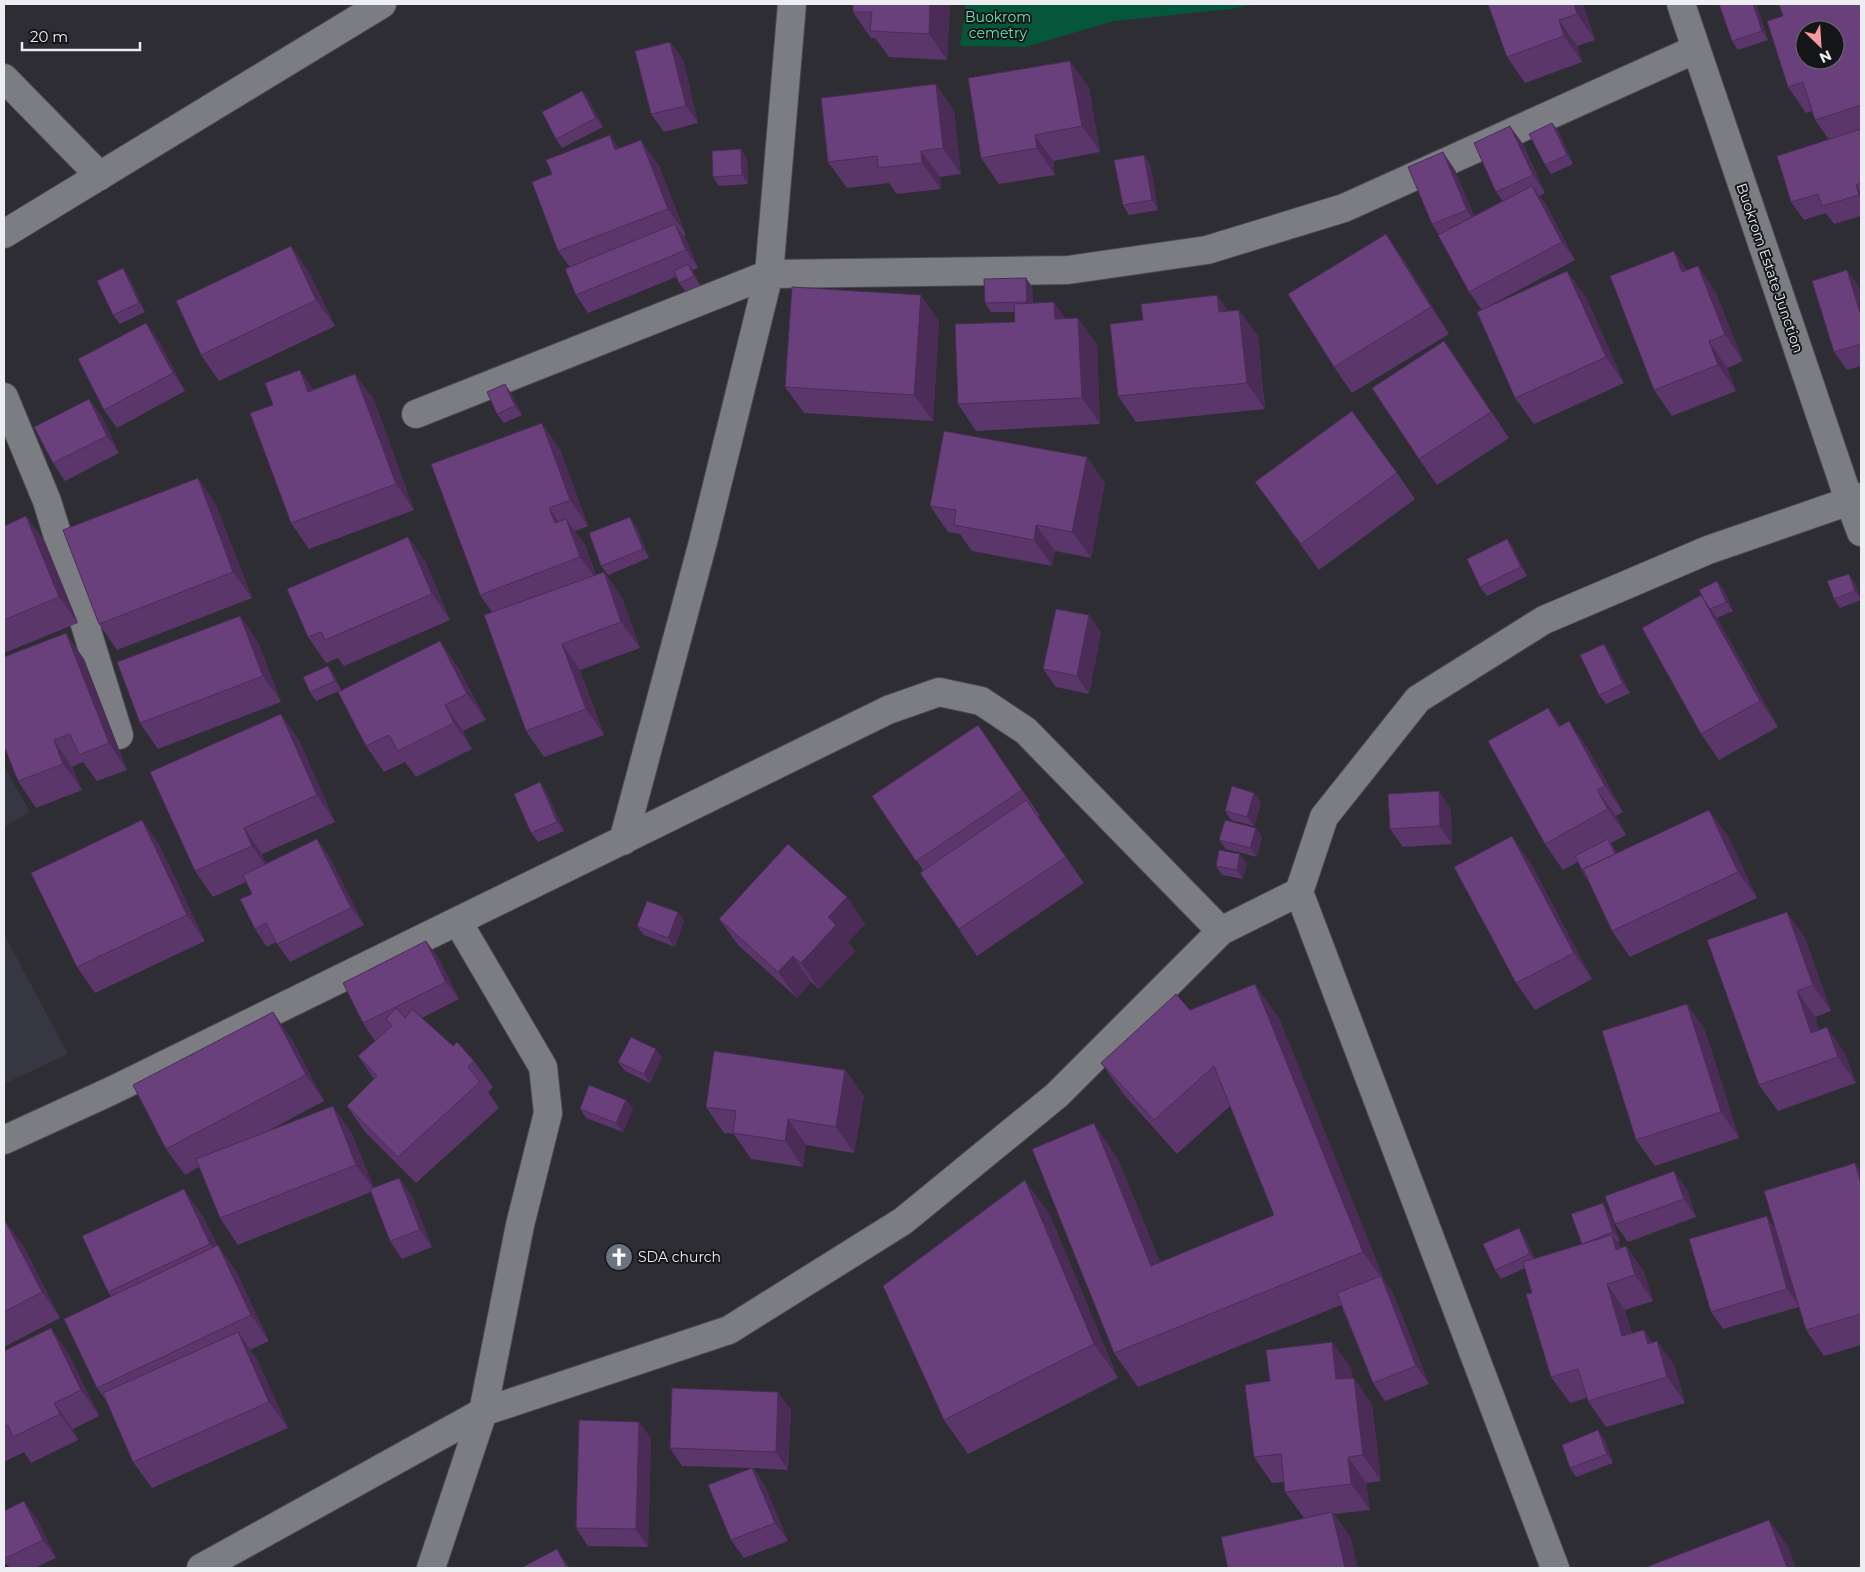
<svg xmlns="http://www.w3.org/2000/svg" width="1865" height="1572" viewBox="0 0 1865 1572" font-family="Montserrat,sans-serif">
  <rect width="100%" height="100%" fill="#2d2d33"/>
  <path fill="#363742" d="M4,766l26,46 -26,15z
    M4,934l64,120 -64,30z"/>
  <path fill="#05573b" d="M966,4h288l-23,5 -117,12 -89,26 -65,-1z"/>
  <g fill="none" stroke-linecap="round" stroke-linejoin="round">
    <g stroke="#494a4e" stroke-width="30">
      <path id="minor" d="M1681,4l168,496 12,32
        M4,78l96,98
        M4,397l43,104 72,234
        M416,414l353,-140 299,-4 139,-20 137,-42 352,-159
        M623,841l80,-299 66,-268 23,-270
        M1299,892l256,676
        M4,1140l107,-49 777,-381 51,-18 42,9 45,30 195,200
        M201,1568l282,-156 246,-82 174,-109 154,-126 164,-164 78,-39 25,-75 94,-118 126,-79 164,-70 153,-53
        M431,1568l52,-156 37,-187 28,-112 -5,-46 -85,-145"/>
    </g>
    <g stroke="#494a4e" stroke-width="30">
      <path id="tertiary" d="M4,234l378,-230"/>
    </g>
    <use href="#minor" stroke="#7c7d83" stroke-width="28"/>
    <use href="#tertiary" stroke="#7c7d83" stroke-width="28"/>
  </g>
  <path fill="#5a366b" d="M853,4h97l-3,56 -58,-3 -14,-19h-4l-18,-26z
    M1488,4h95l12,36 -18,6 5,16 -57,21 -18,-26z
    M1719,4h37l12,36 -30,10 -6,-9z
    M1861,4v212l-27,8 -8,-11 -22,7 -13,-18 38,-62 -14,-20 -3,-9 -6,2 -18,-26z
    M670,42l13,17 15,64 -34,9 -13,-18z
    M1089,87l11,65 -47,9 2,14 -56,9 -18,-26z
    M582,91l7,9 14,27 -41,21 -6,-9z
    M954,110l7,64 -21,3 1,12 -44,5 -8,-11 -42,5 -19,-26z
    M1552,123l7,9 14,32 -22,10 -6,-9z
    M641,140l18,26 27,69 -3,1 4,5 11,27 -6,2 8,15 -14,7 -7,-9 -3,-6 -88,36 -12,-18 -6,-28 -12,-16 61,-103z
    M1523,144l22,49 -6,3 6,7 30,57 -93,50 -13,-18 -30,-57 -7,-11 23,-54 19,46 29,-15 -7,-9z
    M1144,155l6,9 8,46 -29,5 -6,-10z
    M747,158l1,26 -29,2 -6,-9z
    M1404,260l45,74 -97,59 -18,-26z
    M1698,266l18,27 27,68 -16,7 9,23 -64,25 -18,-26 33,-120z
    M309,272l26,54 -116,55 -18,-26z
    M129,277l16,35 -25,12 -7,-9z
    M1026,278l6,9 1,16 33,16 31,25 3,80 -124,7 -18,-27 57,-82 -1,-10h-23l-6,-9z
    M1860,288l1,5v73l-14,4 -13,-18z
    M1586,297l38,86 -90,41 -19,-26z
    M1229,311l29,25 7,73 -129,13 -18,-26z
    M939,321l-6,100 -129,-8 -19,-26z
    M146,323l13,18 26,50 -68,37 -13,-18z
    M1444,341l18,26 47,71 -72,47 -18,-26z
    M355,374l19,26 40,110 -105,39 -18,-26 23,-134z
    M511,393l11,22 -18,8 -7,-9z
    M89,399l13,18 17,36 -54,28 -12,-18z
    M560,449l28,77 -13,5 10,14 11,30 8,-3 18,26 18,50 -60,22 24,65 -60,22 -18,-26 -34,-119 -12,-17z
    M1087,457l18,26 -14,75 -36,-7 -3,15 -80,-15 -12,-17 -12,-2 -18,-26z
    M1397,473l18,26 -96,71 -64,-88z
    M198,478l18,27 36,93 -135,52 -18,-26z
    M26,516l19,26 33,81 -74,30v-127z
    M636,526l13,32 -41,17 -7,-9z
    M408,537l18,26 24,57 -106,46 -6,-8 -12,5 -18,-26z
    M1507,539l6,9 14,28 -40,20 -7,-9z
    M1849,574l6,9 6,17 -21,8 -6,-9z
    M1717,581l7,9 9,21 -16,7 61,109 -59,33 -18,-26 2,-136z
    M1089,615l12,18 -12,61 -33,-7 -13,-18z
    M240,616l18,26 23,60 -123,47 -18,-26z
    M1610,653l20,40 -24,11 -7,-9z
    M84,659l43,111 -30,11 -14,-19 -11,5 10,23 -46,18 -18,-27z
    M328,666l6,9 7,15 -25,11 -6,-9z
    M458,667l28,53 -23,11 9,18 -56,28 -11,-15 -21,10 -18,-26z
    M1548,708l13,18 26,21 36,65 -7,4 10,19 -15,8 6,10 111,-17 29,62 -127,59 -18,-26 -22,-47 -12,-22 -15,8 -18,-26z
    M978,725l62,91 -2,1 46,66 -107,73 -57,-83 3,-3 -51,-74z
    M299,740l36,82 -73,32 4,10 51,-25 12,17 35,69 -74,37 -14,-20 -9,5 -12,-18 -3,-35 -6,-12 -33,15 -18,-26z
    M546,791l18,40 -26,11 -7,-9z
    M1254,793l7,9 -7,24 -23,-6 -6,-9z
    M1451,809l1,35 -49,3 -13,-18z
    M142,820l18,26 45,95 -110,52 -18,-26z
    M1256,828l6,9 -5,20 -31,-8 -7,-9z
    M1530,862l62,117 -57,31 -19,-27z
    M1247,863l-4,16 -21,-4 -6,-9z
    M847,897l18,27 -17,18 7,9 -36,38 -8,-7 -14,16 -59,-53 -19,-26z
    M678,912l6,9 -9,26 -31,-12 -7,-9z
    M1805,938l26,73 -16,6 4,13 26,23 11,30 -78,28 -19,-26z
    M426,941l13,18 20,40 -37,19 31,28 21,15 19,26 -5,5 11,16 -83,75 -51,-51 -18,-26 27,-27 -16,-23 17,-15 -12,-18z
    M1687,1004l18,26 34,108 -84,28 -19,-26z
    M1190,1010l89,8 106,264 8,11 36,91 -44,17 -12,-18 -32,-78 -203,82 -24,-34 3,-196 43,105 114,-47 -44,-109 -53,48 -52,-58 -24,-33z
    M291,1038l33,63 -56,30 83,1 23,56 25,-10 13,18 20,51 -30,12 -12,-18 -19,-49 -133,53 -18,-27 -21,-51 -14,8 -19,-26z
    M662,1058l-12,25 -25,-12 -7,-9z
    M845,1070l19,26 -10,57 -48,-8 -3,22 -52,-8 -17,-25 -10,-1 -18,-26z
    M626,1100l7,9 -10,23 -37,-14 -6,-9z
    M1855,1163l6,9v173l-37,11 -18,-26 -7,-23 -76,22 -12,-17 64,-84z
    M1687,1189l9,28 -68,25 -13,-18z
    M1609,1212l11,29 -3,1 4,6 5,-2 18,26 9,29 -28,9 7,23 12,-3 9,13 4,-2 18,26 10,36 -79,24 -18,-26 -1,-3 -17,5 -19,-26 -19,-84 -7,-25 -24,11 -6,-9 30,-33 10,22 48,-15z
    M1049,1213l69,165 -150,76 -24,-34z
    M202,1215l15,30 19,26 33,70 -19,9 7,9 31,69 -136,60 -19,-26 -27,-62 -9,-12 14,-92 -3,-4z
    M5,1221l19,26 36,71 -56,29v-125z
    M51,1328l18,27 30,61 -26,13 5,11 -47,23 -7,-11 -20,10v-111z
    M1332,1342l19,26 1,10 20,26 9,77 -15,2 4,27 -36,4 17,24 -43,-21 -4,1 -19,-26 -1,-10 -12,1 -18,-26 16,-76z
    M791,1409l-3,61 -35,-2 12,18 23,55 -44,17 -13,-18 20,-72 -69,-2 -12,-18z
    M639,1422l12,17 -3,108 -60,-1 -12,-18z
    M1605,1440l8,23 -37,14 -6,-9z
    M4,1511l33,8 19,39 -22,10h-24l-3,-4 -3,1z"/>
  <path fill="#4a2c57" d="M930,4h20l-3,56 -18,-26z
    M1574,4h9l12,36 -18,-26z
    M1753,4h3l12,36 -6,-9z
    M1559,20l18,26 5,16 -18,-26z
    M670,42l13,17 15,64 -12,-17z
    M1070,61l19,26 11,65 -18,-26z
    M936,84l18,26 7,64 -18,-26z
    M582,91l7,9 14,27 -7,-9z
    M1552,123l7,9 14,32 -6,-9z
    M1510,126l13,18 22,49 -12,-18z
    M610,135l18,26 -13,-11z
    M1035,135l18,26 2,14 -18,-27z
    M641,140l18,26 27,69 -18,-26z
    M741,149l6,9 1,26 -6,-9z
    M921,151l19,26 1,12 -19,-26z
    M1443,152l12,18 24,58 -12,-18z
    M1144,155l6,9 8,46 -6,-10z
    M1856,185l5,7v6l-2,-3z
    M1532,186l13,17 30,57 -13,-18z
    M675,224l12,17 11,27 -12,-18z
    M1386,234l18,26 45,74 -18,-27z
    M291,246l18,26 26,54 -19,-26z
    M1674,251l18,26 -10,-5z
    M688,264l7,9 5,12 -6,-9z
    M1698,266l18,27 27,68 -18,-26z
    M123,268l6,9 16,35 -6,-9z
    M1847,270l13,18 1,5v23z
    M1567,271l19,26 38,86 -18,-26z
    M1026,278l6,9 1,24 -6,-9z
    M921,295l18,26 -6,100 -19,-26z
    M1217,295l19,26 -17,-9z
    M1054,302l18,26 -17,-9z
    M1239,310l19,26 7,73 -18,-26z
    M1078,318l19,26 3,80 -18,-26z
    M146,323l13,18 26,50 -12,-18z
    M1444,341l18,26 47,71 -18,-26z
    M1709,341l18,27 9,23 -18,-26z
    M300,370l18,26 -10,-4z
    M355,374l19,26 40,110 -18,-26z
    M505,384l6,9 11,22 -7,-9z
    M89,399l13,18 17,36 -12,-17z
    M542,423l18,26 28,77 -18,-26z
    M1087,457l18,26 -14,75 -19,-26z
    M198,478l18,27 36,93 -19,-26z
    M549,508l18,26 -12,-11z
    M26,516l19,26 33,81 -19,-26z
    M630,517l6,9 13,32 -6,-9z
    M566,519l19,26 14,38 -19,-26z
    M1036,525l19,26 -3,15 -18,-26z
    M408,537l18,26 24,57 -18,-26z
    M1507,539l6,9 14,28 -6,-9z
    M604,572l18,26 18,50 -19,-26z
    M1849,574l6,9 6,16 -6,-8z
    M1717,581l7,9 9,21 -7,-9z
    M1701,595l18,26 59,106 -18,-26z
    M1089,615l12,18 -12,61 -12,-18z
    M240,616l18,26 23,60 -18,-26z
    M66,633l18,26 43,111 -18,-27z
    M440,641l18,26 28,53 -19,-26z
    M562,644l18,26 24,65 -18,-26z
    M1604,644l6,9 20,40 -7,-9z
    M328,666l6,9 7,15 -6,-9z
    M445,705l18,26 9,18 -18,-26z
    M1548,708l19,26 -8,-7z
    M281,714l18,26 36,82 -18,-27z
    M1569,721l18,26 36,65 -18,-26z
    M978,725l18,26 44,65 -18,-26z
    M54,740l18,27 10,23 -19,-26z
    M540,782l6,9 18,40 -7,-9z
    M1597,790l19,26 10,19 -18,-26z
    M1439,791l12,18 1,35 -12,-18z
    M1254,793l7,9 -7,24 -7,-9z
    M1709,810l19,26 29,62 -19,-26z
    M142,820l18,26 45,95 -18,-26z
    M244,828l18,26 8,18 -18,-26z
    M1256,828l6,9 -5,20 -7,-9z
    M1512,836l18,26 62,117 -18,-26z
    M317,839l12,17 35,69 -13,-17z
    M1608,839l6,9 12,25 -6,-9z
    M1240,854l7,9 -4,16 -6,-9z
    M847,897l18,27 -17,18 7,9 -36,38 -18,-26 27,-46z
    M678,912l6,9 -9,26 -7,-9z
    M1787,912l18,26 26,73 -18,-26z
    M426,941l13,18 20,40 -13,-17z
    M793,956l18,26 -14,16 -19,-26z
    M1255,984l24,34 106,264 8,11 36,91 -13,-18 -34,-87 -19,-27z
    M1797,991l18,26 15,42 -19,-26z
    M1687,1004l18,26 34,108 -18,-26z
    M273,1012l18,26 33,63 -18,-26z
    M1827,1027l18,26 11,30 -18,-26z
    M656,1049l6,9 -12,25 -6,-9z
    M845,1070l19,26 -10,57 -18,-26z
    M626,1100l7,9 -10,23 -7,-9z
    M333,1106l18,26 24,59 -19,-26z
    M788,1119l18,26 -3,22 -18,-26z
    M1094,1123l23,34 58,143 -24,-34z
    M1855,1163l6,9v12z
    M1674,1171l13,18 9,28 -12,-18z
    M399,1178l13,18 20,51 -12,-17z
    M1025,1180l24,33 69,165 -24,-34z
    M184,1189l18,26 26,55 -18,-26z
    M1603,1203l6,9 11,29 -7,-9z
    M1767,1216l12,18 21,73 -13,-18z
    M5,1221l19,26 36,71 -18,-26z
    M1519,1228l6,9 12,26 -7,-9z
    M1612,1235l18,26 -14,-11z
    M218,1245l18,26 33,70 -18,-26z
    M1626,1246l18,26 9,29 -18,-26z
    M1607,1284l18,26 16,52 -19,-26z
    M51,1328l18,27 30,61 -18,-26z
    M1644,1330l16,24 -3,-13 18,26 10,36 -18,-26 -19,-33z
    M238,1332l19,27 31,69 -19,-26z
    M1332,1342l19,26 4,37 -19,-26z
    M1354,1378l18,26 9,77 -18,-26z
    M778,1392l13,17 -3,61 -12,-18z
    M54,1403l19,26 5,11 -18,-26z
    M639,1422l12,17 -3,108 -12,-18z
    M1598,1430l7,10 8,23 -6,-9z
    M1348,1457l18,26 4,27 -19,-26z
    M752,1468l13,18 23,55 -13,-18z
    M24,1501l13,18 19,39 -13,-18z
    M1332,1512l19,26 7,30h-13z
    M1769,1520l19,26 8,22h-8l-1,-1z
    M557,1549l13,19h-3z"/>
  <path fill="#693f7c" stroke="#4a2c57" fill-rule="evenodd" d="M853,4h77l-1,30 -59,-3 2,-19h-19z
    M1488,4h86l3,10 -18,6 5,16 -57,21z
    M1719,4h34l9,27 -30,10z
    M1779,4h82v101l-46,15 -12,-38 -15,5 -21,-66 16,-5zM1805,30h30v30h-30z
    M670,42l16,64 -35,8 -16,-63z
    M1070,61l12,65 -47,9 2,13 -56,10 -13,-80z
    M936,84l7,64 -22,3 1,12 -44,5 -1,-12 -49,6 -7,-64z
    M582,91l14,27 -40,21 -14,-27z
    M1552,123l15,32 -22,10 -16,-31z
    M1510,126l23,49 -37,17 -22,-49z
    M1861,129v54l-5,2 3,10 -37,11 -4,-12 -27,8 -14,-46z
    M610,135l5,15 26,-10 27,69 -110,42 -26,-69 20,-8 -6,-14z
    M741,149l1,26 -29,2 -1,-26z
    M1443,152l24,58 -35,14 -24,-57z
    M1144,155l8,45 -29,5 -9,-45z
    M1532,186l30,56 -93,50 -31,-57z
    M675,224l11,26 -110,45 -11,-26z
    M1386,234l45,73 -97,60 -46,-73z
    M291,246l25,54 -115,55 -25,-54z
    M1674,251l8,21 16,-6 27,69 -16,6 9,24 -64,25 -44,-114z
    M688,264l6,12 -15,7 -5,-12z
    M123,268l16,35 -26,12 -16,-34z
    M1847,270l14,46v28l-27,8 -22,-71z
    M1567,271l39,86 -91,41 -38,-86z
    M1026,278l1,24 -42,1 -1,-24z
    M792,287l129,8 -7,100 -129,-8z
    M1217,295l2,17 20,-2 8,73 -129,13 -8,-72 33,-4 -2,-16z
    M1054,302l1,17 23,-1 4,80 -124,6 -3,-80 60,-2 -1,-18z
    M146,323l27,50 -69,37 -26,-51z
    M1444,341l47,71 -72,47 -47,-71z
    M300,370l8,22 47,-18 41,110 -105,39 -41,-110 23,-8 -8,-22z
    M505,384l10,22 -18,8 -10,-22z
    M89,399l18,37 -54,27 -19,-36z
    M1352,411l45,62 -96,71 -46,-62z
    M542,423l28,77 -21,8 6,15 11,-4 14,38 -100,38 -49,-131z
    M944,431l143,26 -15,75 -36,-7 -2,15 -80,-15 2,-15 -26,-4z
    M198,478l35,94 -134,52 -36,-94z
    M26,516l33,81 -55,23v-94z
    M630,517l13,32 -42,17 -12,-33z
    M408,537l24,57 -107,46 -4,-8 -13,5 -21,-48z
    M1507,539l14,28 -41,20 -13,-28z
    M604,572l17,50 -59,22 24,65 -60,22 -42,-116z
    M1849,574l6,17 -21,8 -7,-18z
    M1717,581l9,21 -16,7 -7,-11 -4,-8z
    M1701,595l59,106 -59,33 -59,-106z
    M1056,609l33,6 -12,61 -34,-7z
    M240,616l23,60 -123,47 -23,-61z
    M66,633l43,110 -30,12 -9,-21 -16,6 9,24 -45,17 -14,-35v-89z
    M440,641l27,53 -22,11 9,18 -56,28 -9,-16 -23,11 -28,-54z
    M1604,644l19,40 -24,11 -19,-40z
    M328,666l7,15 -25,11 -7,-15z
    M1548,708l11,19 10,-6 36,65 -8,4 11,19 -63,35 -57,-103z
    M281,714l36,81 -73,33 8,18 -57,25 -45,-99z
    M978,725l44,65 -106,71 -44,-65z
    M540,782l17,40 -26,11 -17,-39z
    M1232,786l22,7 -7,24 -22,-6z
    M1439,791l1,35 -50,3 -2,-35z
    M1026,800l40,57 -107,72 -39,-56z
    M1709,810l29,62 -126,59 -29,-62z
    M142,820l45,95 -110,52 -46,-94z
    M1225,820l31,8 -6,20 -31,-8z
    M1512,836l62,117 -58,30 -62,-116z
    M317,839l34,69 -74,36 -11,-21 -11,6 -15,-30 12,-5 -9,-19z
    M1608,839l7,15 -32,15 5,10 -1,1 -12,-24z
    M788,844l59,53 -19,20 8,8 -35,38 -8,-7 -15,16 -59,-53z
    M1219,850l21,4 -3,16 -21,-4z
    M647,901l31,11 -10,26 -31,-12z
    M1787,912l26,73 -16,6 14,42 16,-6 11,30 -79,28 -52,-145z
    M426,941l20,41 -83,41 -20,-40z
    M1255,984l108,268 -249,101 -82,-204 62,-26 57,143 123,-51 -60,-149 -60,54 -53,-57 75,-69 14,16z
    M1687,1004l34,108 -85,28 -34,-109z
    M396,1008l9,10 7,-9 41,37 4,-4 17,19 -6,6 12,15 -82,75 -51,-51 30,-30 -19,-20 34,-30 -6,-7z
    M273,1012l33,63 -140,74 -33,-64z
    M631,1037l25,12 -12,25 -26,-12z
    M714,1051l131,19 -9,57 -48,-8 -3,22 -52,-8 3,-22 -30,-4z
    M589,1085l37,15 -10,23 -36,-14z
    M333,1106l23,59 -136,53 -24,-59z
    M1855,1163l6,21v130l-55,16 -42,-139z
    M1674,1171l10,28 -69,25 -10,-28z
    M399,1178l21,52 -30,11 -20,-52z
    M1025,1180l69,164 -150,76 -61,-134z
    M184,1189l26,55 -102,48 -26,-56z
    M1603,1203l10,29 -31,12 -11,-30z
    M1767,1216l20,73 -76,23 -22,-73z
    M5,1221l37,71 -38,20v-90z
    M1519,1228l11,26 -35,16 -12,-26z
    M1612,1235l4,15 10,-4 9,29 -28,9 15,52 22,-6 4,14 9,-3 10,36 -79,24 -10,-32 -27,8 -25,-83 6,-1 -9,-31z
    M218,1245l33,70 -154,73 -33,-69z
    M1381,1276l35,90 -43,17 -36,-90z
    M51,1328l30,62 -27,13 6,11 -47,23 -5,-12 -4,2v-76z
    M238,1332l31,70 -136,60 -30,-69z
    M1332,1342l4,37 18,-1 9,77 -15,2 3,27 -66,8 -4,-38 -27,3 -9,-72 25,-4 -4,-31z
    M672,1388l106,4 -2,60 -106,-4z
    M579,1420l60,2 -3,107 -60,-1z
    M1598,1430l9,24 -37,14 -8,-23z
    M752,1468l23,55 -44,17 -23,-55z
    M24,1501l19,39 -39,19v-48z
    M1332,1512l13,56h-117l-7,-31z
    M1769,1520l18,47 -2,1h-141z
    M557,1549l10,19h-46z"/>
  <defs>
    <g id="church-disc" transform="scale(1.4375)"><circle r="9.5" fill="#6b7280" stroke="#151618"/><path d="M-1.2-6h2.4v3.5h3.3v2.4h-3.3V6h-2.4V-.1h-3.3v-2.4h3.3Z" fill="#fff"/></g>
  </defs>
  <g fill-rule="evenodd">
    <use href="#church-disc" x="619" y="1257"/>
  </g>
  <g text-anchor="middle" stroke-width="4" stroke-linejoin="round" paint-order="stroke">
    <g font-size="14" fill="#66e6b0" stroke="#151618">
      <text x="998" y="22">Buokrom<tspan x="998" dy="16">cemetry</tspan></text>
    </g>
    <g font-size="14" fill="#edeef1" stroke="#151618">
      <text transform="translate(1770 268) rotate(71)" y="5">Buokrom Estate Junction</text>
    </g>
    <g font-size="14" fill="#edeef1" stroke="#151618" text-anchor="start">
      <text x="638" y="1262">SDA church</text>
    </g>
  </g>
  <rect width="1865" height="1572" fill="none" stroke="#edeef1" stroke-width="10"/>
  <g transform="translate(1820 45) rotate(155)"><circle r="24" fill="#151618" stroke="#6b6c6f"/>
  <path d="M0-4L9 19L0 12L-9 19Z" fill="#f59b9d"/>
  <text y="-8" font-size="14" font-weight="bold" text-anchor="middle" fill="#edeef1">N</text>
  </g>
  <path d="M22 42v8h118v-8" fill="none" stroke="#edeef1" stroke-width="2.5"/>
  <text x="30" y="42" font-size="15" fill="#edeef1" stroke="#151618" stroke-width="4" paint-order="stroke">20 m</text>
</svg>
